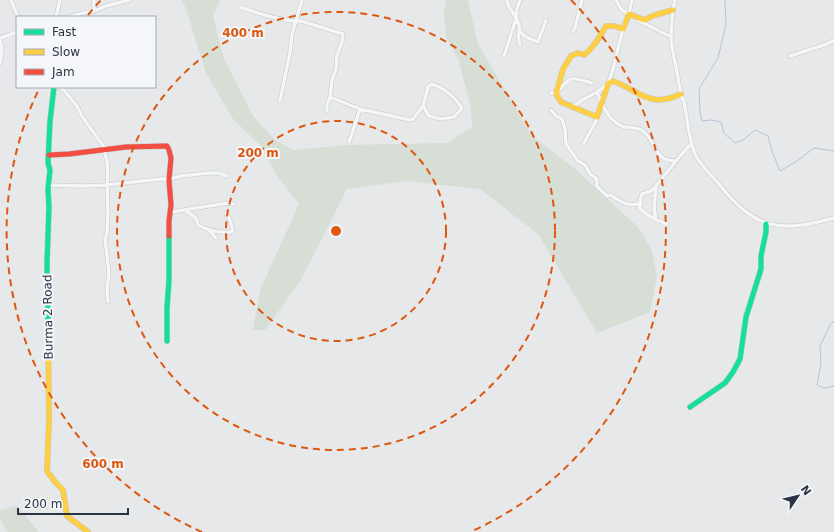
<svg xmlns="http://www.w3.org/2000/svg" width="834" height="532" viewBox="0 0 834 532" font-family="'DejaVu Sans',sans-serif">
  <rect width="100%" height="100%" fill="#e6e8ea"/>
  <path fill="#d6ded6" d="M181,0h39l-7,16 11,43 29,57 21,23 19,11 55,-5 99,-2 25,-16 -1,-19 -12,-47 -13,-24 -2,-27 2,-10h22l10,44 54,92 42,32 64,59 14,23 5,27 -7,35 -53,21 -59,-99 -58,-45 -74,-8 -59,8 -46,91 -36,50h-12l7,-40 39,-86 -24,-31 -13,-26 -29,-28 -27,-46 -21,-67z
    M17,506l22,26h-31l-8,-13v-9z"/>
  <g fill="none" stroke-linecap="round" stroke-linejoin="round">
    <path stroke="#b4c4d5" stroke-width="1" d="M725,0l1,24 -8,34 -19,31 1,23 2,9 9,-1 10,2 3,11 11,10 8,-3 12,-10 13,6 4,15 8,20 17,-10 17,-13 20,3
      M834,321l-4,4 -10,21 1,17 -4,22 7,3 10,-2"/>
    <g stroke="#c4c6c8" stroke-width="4.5">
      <path id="street" d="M11,0l7,17
        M616,0l5,9 9,6
        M675,0c-3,13 -4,27 -4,39 1,10 3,19 5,28 2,9 3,18 5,27 0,3 2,5 3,8 4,18 4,37 12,54 6,11 15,19 23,28 36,46 61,49 115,34
        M507,1c2,9 10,15 12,24 1,7 -2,12 1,20
        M240,7c17,6 43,15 61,14l42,13 -1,8 -5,13 -1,14 -4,11 -2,17 -3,8v6
        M94,11v-11
        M629,14l3,-14
        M56,17l4,-17
        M68,17l15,-4 11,-2 12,-5 23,-6
        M638,20c7,4 14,7 21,11 5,2 7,4 12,5
        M519,30c6,8 10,8 19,12l8,-22
        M573,31l2,-3 7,-28
        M0,38l17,-6
        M0,39l2,13 -2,11
        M504,56l12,-37 1,-10 3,-9
        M790,56l37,-12 7,-4
        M431,84c14,4 23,12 31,24l-8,9 -13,2 -12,-3 -6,-10 5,-19z
        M57,87l4,1 3,2c5,7 16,17 17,25l23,32c0,5 2,9 3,14 1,8 1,16 0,24l53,-6h9l12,-3 27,-3h11l8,3
        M597,92c6,14 12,31 28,35 6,1 13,0 18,4 14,11 10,29 32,30
        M551,93l5,1c15,-18 12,-18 36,-11
        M330,97l30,12 -11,33
        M280,101l10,-49 2,-18 10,-34
        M572,107l12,-8 13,-7 11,-8 5,-15 10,-40
        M360,109l50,11 3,-1 10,-13
        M551,110l5,6 3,1 3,2 3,10 1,15 12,17 7,4 6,10 5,3 1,4 -1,3 11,11 3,-1c11,6 18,13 31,8
        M584,143l12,-22 1,-4
        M49,185l33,1 25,-1 1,27 -1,21 -2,6 4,34 -2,15 1,14
        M656,186l-2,22 2,12
        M185,210l11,8 2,7c11,6 21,8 33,7l2,-2 -4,-12 -3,-5
        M171,212l57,-9 6,1
        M667,224c-11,-4 -20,-8 -28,-16l2,-5 -1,-3 2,-6 9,-3 5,-5 24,-30 12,-13
        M209,230l7,8"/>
    </g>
    <g stroke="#c4c6c8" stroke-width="6">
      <path id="fast" d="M48,325l-1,-62 2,-56 -1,-18 2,-19 -2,-7 2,-42 4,-34
        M167,341v-33l2,-28v-44
        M690,407l35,-24 8,-11 7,-13 6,-42 15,-48v-13l5,-24v-8"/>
    </g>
    <g stroke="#c4c6c8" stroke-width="6">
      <path id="slow" d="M673,10l-18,5 -11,5 -15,-6 -6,15 -9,-3h-8c-6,10 -12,22 -22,29l-6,-2 -7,3 -8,13 -7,25 5,8 36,15 11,-33 5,-3c27,10 36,28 68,13
        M48,325l1,95 -2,51 8,11 8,8 4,26 21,16"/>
    </g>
    <g stroke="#c4c6c8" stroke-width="6">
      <path id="jam" d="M49,155l20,-1 57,-7 41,-1 2,4 2,8 -2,22 2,25 -2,16v15"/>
    </g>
    <use href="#street" stroke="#f5f6f7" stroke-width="3.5"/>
    <use href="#fast" stroke="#16e098" stroke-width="5"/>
    <use href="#slow" stroke="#ffcf43" stroke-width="5"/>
    <use href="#jam" stroke="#f24e42" stroke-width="5"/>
  </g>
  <g fill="none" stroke="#df570f" stroke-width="2" stroke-dasharray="7 5">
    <circle cx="336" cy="231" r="110"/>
    <circle cx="336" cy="231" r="219"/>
    <path d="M202 532A329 329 0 0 1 39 89M88 15A329 329 0 0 1 101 0M571 0A329 329 0 0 1 470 532"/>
  </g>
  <g text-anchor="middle" stroke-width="4" stroke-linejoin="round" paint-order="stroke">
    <g font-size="12" fill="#2b3445" stroke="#f4f6f9">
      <text transform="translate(48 317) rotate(-91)" y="4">Burma 2 Road</text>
    </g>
  </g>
  <circle cx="336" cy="231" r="6" fill="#df570f" stroke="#f4f6f9" stroke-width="2"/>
  <g font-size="12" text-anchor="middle" font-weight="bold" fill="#df570f" stroke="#f4f6f9" stroke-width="4" stroke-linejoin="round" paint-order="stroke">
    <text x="243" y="37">400 m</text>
    <text x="258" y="157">200 m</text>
    <text x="103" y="468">600 m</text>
  </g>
  <rect x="16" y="16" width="140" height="72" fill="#f4f6f9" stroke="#a4a8b1"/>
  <rect x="24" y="29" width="20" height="6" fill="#16e098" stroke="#a4a8b1"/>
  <text x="52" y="36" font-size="12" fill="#2b3445">Fast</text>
  <rect x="24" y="49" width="20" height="6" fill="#ffcf43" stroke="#a4a8b1"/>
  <text x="52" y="56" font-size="12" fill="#2b3445">Slow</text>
  <rect x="24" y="69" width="20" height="6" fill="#f24e42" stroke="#a4a8b1"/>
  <text x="52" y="76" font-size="12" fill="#2b3445">Jam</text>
  <g transform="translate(798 496) rotate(55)" stroke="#f4f6f9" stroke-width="3" paint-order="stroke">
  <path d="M0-3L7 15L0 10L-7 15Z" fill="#2b3445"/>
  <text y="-6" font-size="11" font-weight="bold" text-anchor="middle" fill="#2b3445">N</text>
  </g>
  <path d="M18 508v6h110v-6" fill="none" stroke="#2b3445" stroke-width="2"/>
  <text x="24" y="508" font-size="12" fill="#2b3445" stroke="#f4f6f9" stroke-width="3" paint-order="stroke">200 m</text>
</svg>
